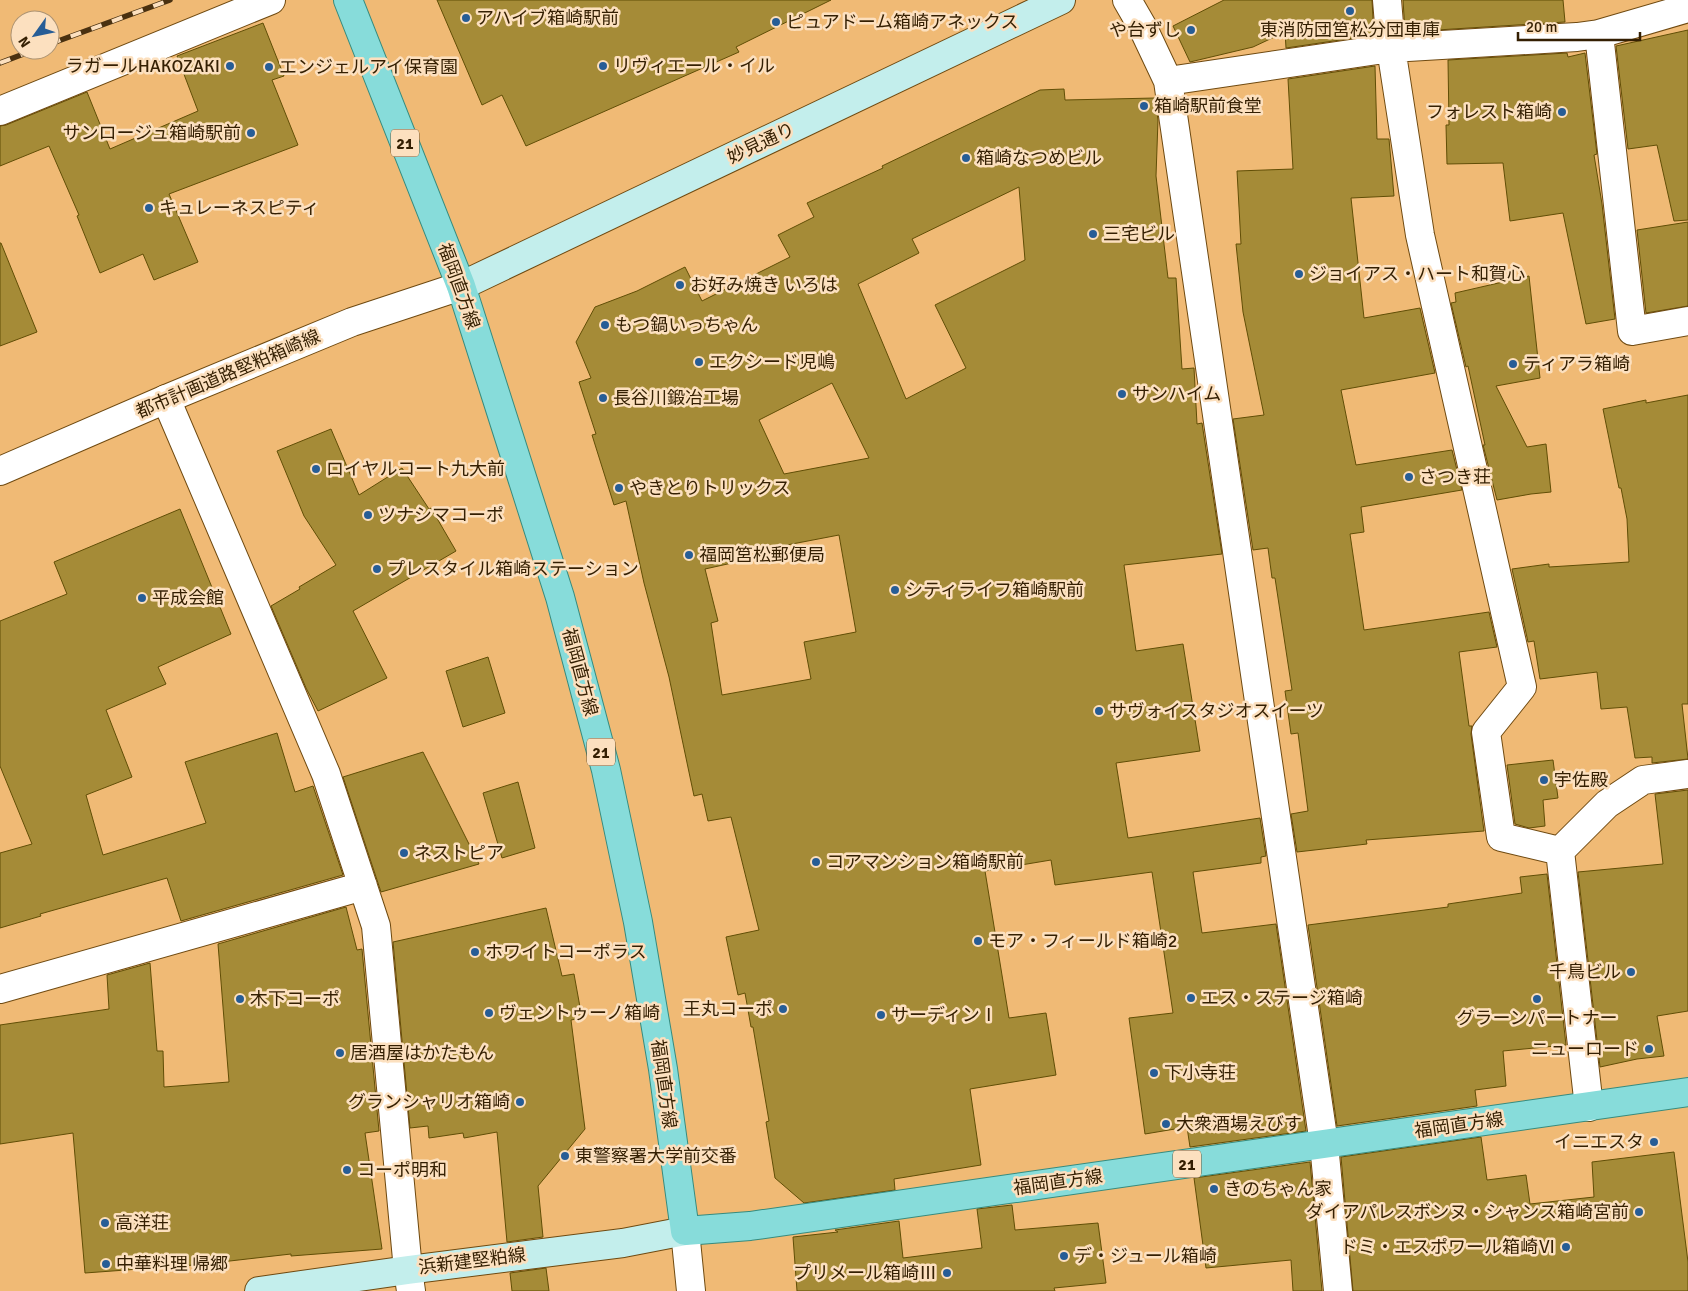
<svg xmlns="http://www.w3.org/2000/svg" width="1688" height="1291" viewBox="0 0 1688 1291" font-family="Signika,'Noto Sans JP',sans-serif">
  <rect width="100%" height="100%" fill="#f0ba75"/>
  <path fill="#a58b37" stroke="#614e06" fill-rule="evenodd" d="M437,0h394l-95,47 3,5 -213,94 -24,-51 -20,10z
    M1224,0h148l2,35 -88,13 -1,-16 -32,15 -63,15 -17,-36z
    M1403,0h160l2,22 -160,10z
    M263,23l21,53 -12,4 26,65 -129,49 29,68 -44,18 -11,-26 -43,19 -23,-57 2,-1 -30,-69 -49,20v-40l6,-1 81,-33 23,57 88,-38 -21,-55z
    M1688,30v190l-14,1 -17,-76 -29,4 -12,-103z
    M1567,53l1,4 17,-4 12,101 -3,1 8,49 13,115 -29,5 -23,-111 -53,8 -7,-58 -56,1 -1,-39h3l-1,-65z
    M1375,66l2,73h12l5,57 -43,2 13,120 56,-10 15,65 -94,17 15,75 96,-15 10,40 -101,17 3,25 -14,2 14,96 125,-18 8,35 -38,5 10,74h3l-1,8 13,97 -118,9 1,4 -70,8 -6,-38 17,-3 -10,-78 -7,1 -6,-43 7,-1 -17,-112h-3l-4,-30 -15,2 -20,-131 31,-4 -21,-103 -7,-68h5l-4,-73 56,-2 -5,-90z
    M1064,89l1,11 90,-2 3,22 -2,56 12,102h8l6,91 12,-1 3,56 5,-1 20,131 -98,11 12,86 47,-7 17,107 -84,12 12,75 132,-20 6,38 -5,1v6l-68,9 9,61 74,-9 30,207 -116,16 -3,-20 -42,7 -16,-116 44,-5 -21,-141 -97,13 -4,-25 -66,11 24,147 37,-5 10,62 -86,14 11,76 -87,14 1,11 -91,13 -29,-25 -9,-56 3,-1 -16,-94h-2l-6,-34 -7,2 -12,-58 33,-7 -28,-113 -23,4 -6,-27 -8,2 -25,-119 -25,-94 -18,-82 -12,4 -22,-70 4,-1 -17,-52 12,-4 -15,-36 19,-35 42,-16 48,-24 17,34 88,-44 -12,-22 36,-18 -7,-14 76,-35 -1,-2 158,-76zM1019,187l6,73 -90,45 31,63 -60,31 -48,-115 61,-31 -7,-14zM832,383l37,75 -85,16 -25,-54zM839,535l17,97 -52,10 7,37 -89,16 -11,-72 7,-2 -13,-52 36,-8 -1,-7z
    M1688,222v84l-42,7 -9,-83z
    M0,243h1l36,89 -37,14z
    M1529,276l11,102 -44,8 31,61 19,-3 5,48 -20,2 -34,6 -14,-55h2l-17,-79 -2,1 -15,-64 5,-1 -1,-9z
    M1688,395v309h-6l6,55 -36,4v-6l-17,1 -8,-51 -26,2 -4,-37 -57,7 -6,-38 -6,1 -16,-73 37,-5v3l80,-5 -2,-43 -6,-31h-2l-16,-79 43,-9v3z
    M331,429l28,66 43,-27 27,41 2,-1 25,43 -103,60 34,67 -69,33 -12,-23 -35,-82 29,-17 -1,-2 37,-22 -32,-49 -27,-65z
    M180,509l51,125 -73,33 8,17 -60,26 26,67 -46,18 17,60 103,-32 -21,-61 92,-29 18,59 18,-6 30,89 -162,46 -14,-43 -127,36 1,2 -41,12v-75l32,-9 -32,-78v-145l67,-27 -13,-32z
    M488,657l17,56 -42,14 -17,-56z
    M423,752l56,112 -98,28 -38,-115z
    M1553,760l5,38 -15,2 2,26 -16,2 -14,-4 -8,-59z
    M518,782l17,66 -33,10 -19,-65z
    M1688,790v221l-31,5 7,40 -27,3 -37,8 -22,-195 85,-8 -8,-70z
    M1547,874l19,171 -63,6 3,35 -31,4 2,16 -140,20 -29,-201 140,-18v-3l74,-11 -2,-16z
    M346,907l11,43 5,-1 17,182 -14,2 17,116 -91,7v-2l-70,8v1l-136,10 -12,-140 -73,11v-119l109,-16 -2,-34 43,-12 7,88h6l1,36 65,-5 -11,-138z
    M546,908l16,68 12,-2 8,44 -11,2 14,109 -47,57 5,51 -36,5 -10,-110 -33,6 -1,-5 -34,5 -1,-12 -18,2 -17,-186z
    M1481,1137l6,43 39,-5 4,29 64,-7 -2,-35 82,-10 14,110v29h-335l-12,-134z
    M1310,1162l12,129h-29l-2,-31 -85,8 -12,-90z
    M1012,1205l3,25 83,-7 8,60 -52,5 1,3h-258l-4,-54 45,-5 -3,-2 64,-9 4,37 79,-10 -5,-39z
    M546,1268l3,23h-37l-2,-18z"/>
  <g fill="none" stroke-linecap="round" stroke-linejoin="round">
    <g stroke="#6f4a11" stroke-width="30">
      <path id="minor" d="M1127,0l15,26 26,55 156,1063 14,147
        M1387,0l4,48 29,187 102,452 -36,45 15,105 59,14 29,256
        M1599,34l33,297 56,-10
        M1168,81l223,-33 186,-11 22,-3 89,-26
        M0,111l271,-111
        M166,399l160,375 50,152 32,344
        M1560,851l47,-47 36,-24 45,-6
        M0,989l363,-103"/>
    </g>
    <g stroke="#6f4a11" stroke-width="30">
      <path id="tertiary" d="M0,471l166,-72 186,-77 109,-36
        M685,1231l6,60
        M408,1270l3,21"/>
    </g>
    <g stroke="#6f4a11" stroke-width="30">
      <path id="secondary" d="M461,286l600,-286
        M259,1291l149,-21 215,-27 62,-12"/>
    </g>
    <g stroke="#368b7e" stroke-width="30">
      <path id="primary" d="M348,0l113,286 99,311 46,173 32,152 25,147 22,162 65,-5 938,-134"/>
    </g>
    <use href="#minor" stroke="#fff" stroke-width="28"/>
    <use href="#tertiary" stroke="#fff" stroke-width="28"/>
    <use href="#secondary" stroke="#c3eeec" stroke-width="28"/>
    <use href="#primary" stroke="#87dcda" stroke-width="28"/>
    <g stroke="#4a3110" stroke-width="5.5">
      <path id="rail" d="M50,44l120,-44
        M0,63l34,-13"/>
    </g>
    <use href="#rail" stroke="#fce0bf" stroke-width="4" stroke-dasharray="11" stroke-linecap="butt"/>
  </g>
  <g fill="#275d96" stroke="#fce0bf" stroke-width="2">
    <circle cx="1350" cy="11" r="5"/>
    <circle cx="466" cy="18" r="5"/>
    <circle cx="776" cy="22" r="5"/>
    <circle cx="1191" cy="30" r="5"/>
    <circle cx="230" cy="66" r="5"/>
    <circle cx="603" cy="66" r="5"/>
    <circle cx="269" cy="67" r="5"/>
    <circle cx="1144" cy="106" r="5"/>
    <circle cx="1562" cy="112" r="5"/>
    <circle cx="251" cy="133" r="5"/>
    <circle cx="966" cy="158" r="5"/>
    <circle cx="149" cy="208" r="5"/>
    <circle cx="1093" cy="234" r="5"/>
    <circle cx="1299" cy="274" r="5"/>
    <circle cx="680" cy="285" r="5"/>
    <circle cx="605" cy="325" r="5"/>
    <circle cx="699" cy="362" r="5"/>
    <circle cx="1513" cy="364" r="5"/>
    <circle cx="1122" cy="394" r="5"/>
    <circle cx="603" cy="398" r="5"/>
    <circle cx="316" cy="469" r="5"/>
    <circle cx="1409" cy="477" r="5"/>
    <circle cx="619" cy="488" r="5"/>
    <circle cx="368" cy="515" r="5"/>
    <circle cx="689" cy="555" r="5"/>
    <circle cx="377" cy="569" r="5"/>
    <circle cx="895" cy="590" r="5"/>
    <circle cx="142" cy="598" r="5"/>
    <circle cx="1099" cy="711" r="5"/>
    <circle cx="1544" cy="780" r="5"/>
    <circle cx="404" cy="853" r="5"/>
    <circle cx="816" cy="862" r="5"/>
    <circle cx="978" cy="941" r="5"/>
    <circle cx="475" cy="952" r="5"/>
    <circle cx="1631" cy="972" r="5"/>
    <circle cx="1191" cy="998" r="5"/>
    <circle cx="240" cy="999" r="5"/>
    <circle cx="1537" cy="999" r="5"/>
    <circle cx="783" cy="1009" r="5"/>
    <circle cx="489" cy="1013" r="5"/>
    <circle cx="881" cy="1015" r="5"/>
    <circle cx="1649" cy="1049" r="5"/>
    <circle cx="340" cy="1053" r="5"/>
    <circle cx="1154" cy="1073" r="5"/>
    <circle cx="520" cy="1102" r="5"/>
    <circle cx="1166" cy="1124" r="5"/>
    <circle cx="1654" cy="1142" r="5"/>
    <circle cx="565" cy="1156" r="5"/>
    <circle cx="347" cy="1170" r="5"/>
    <circle cx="1214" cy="1189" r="5"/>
    <circle cx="1639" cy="1212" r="5"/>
    <circle cx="105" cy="1223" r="5"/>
    <circle cx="1566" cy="1247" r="5"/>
    <circle cx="1064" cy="1256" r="5"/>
    <circle cx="106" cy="1264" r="5"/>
    <circle cx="947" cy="1273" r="5"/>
  </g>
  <g text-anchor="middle" stroke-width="5" stroke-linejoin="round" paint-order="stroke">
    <g fill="#fce0bf" stroke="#70593b" stroke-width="1">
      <rect x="391" y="129.5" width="28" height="27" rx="4"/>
      <rect x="587" y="738.5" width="28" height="27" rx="4"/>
      <rect x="1173" y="1150.5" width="28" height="27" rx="4"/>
    </g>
    <g font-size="16" font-weight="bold" fill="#341f02">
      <text x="405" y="149">21</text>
      <text x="601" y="758">21</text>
      <text x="1187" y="1170">21</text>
    </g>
    <g font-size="18" fill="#341f02" stroke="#fce0bf" text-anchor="start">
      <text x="476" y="24">アハイブ箱崎駅前</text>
      <text x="786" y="28">ピュアドーム箱崎アネックス</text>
      <text x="1181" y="36" text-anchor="end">や台ずし</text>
      <text x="1350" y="36" text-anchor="middle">東消防団筥松分団車庫</text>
      <text x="220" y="72" text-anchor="end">ラガールHAKOZAKI</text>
      <text x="613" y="72">リヴィエール・イル</text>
      <text x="279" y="73">エンジェルアイ保育園</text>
      <text x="1154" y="112">箱崎駅前食堂</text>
      <text x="1552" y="118" text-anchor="end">フォレスト箱崎</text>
      <text x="241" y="139" text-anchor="end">サンロージュ箱崎駅前</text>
      <text x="976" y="164">箱崎なつめビル</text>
      <text x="159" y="214">キュレーネスピティ</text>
      <text x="1103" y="240">三宅ビル</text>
      <text x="1309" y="280">ジョイアス・ハート和賀心</text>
      <text x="690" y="291">お好み焼き いろは</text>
      <text x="615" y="331">もつ鍋いっちゃん</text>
      <text x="709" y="368">エクシード児嶋</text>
      <text x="1523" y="370">ティアラ箱崎</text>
      <text x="1132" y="400">サンハイム</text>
      <text x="613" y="404">長谷川鍛冶工場</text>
      <text x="326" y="475">ロイヤルコート九大前</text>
      <text x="1419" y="483">さつき荘</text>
      <text x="629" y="494">やきとりトリックス</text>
      <text x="378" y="521">ツナシマコーポ</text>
      <text x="699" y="561">福岡筥松郵便局</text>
      <text x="387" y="575">プレスタイル箱崎ステーション</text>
      <text x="905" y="596">シティライフ箱崎駅前</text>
      <text x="152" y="604">平成会館</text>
      <text x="1109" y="717">サヴォイスタジオスイーツ</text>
      <text x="1554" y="786">宇佐殿</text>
      <text x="414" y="859">ネストピア</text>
      <text x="826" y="868">コアマンション箱崎駅前</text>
      <text x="988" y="947">モア・フィールド箱崎2</text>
      <text x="485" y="958">ホワイトコーポラス</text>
      <text x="1621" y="978" text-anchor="end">千鳥ビル</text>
      <text x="1201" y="1004">エス・ステージ箱崎</text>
      <text x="250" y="1005">木下コーポ</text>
      <text x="773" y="1015" text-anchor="end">王丸コーポ</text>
      <text x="499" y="1019">ヴェントゥーノ箱崎</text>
      <text x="891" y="1021">サーディンⅠ</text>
      <text x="1537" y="1024" text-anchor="middle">グラーンパートナー</text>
      <text x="1639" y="1055" text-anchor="end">ニューロード</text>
      <text x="350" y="1059">居酒屋はかたもん</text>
      <text x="1164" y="1079">下小寺荘</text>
      <text x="510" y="1108" text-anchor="end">グランシャリオ箱崎</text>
      <text x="1176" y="1130">大衆酒場えびす</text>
      <text x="1644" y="1148" text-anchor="end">イニエスタ</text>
      <text x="575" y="1162">東警察署大学前交番</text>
      <text x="357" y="1176">コーポ明和</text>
      <text x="1224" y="1195">きのちゃん家</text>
      <text x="1629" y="1218" text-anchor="end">ダイアパレスボンヌ・シャンス箱崎宮前</text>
      <text x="115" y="1229">高洋荘</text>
      <text x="1556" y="1253" text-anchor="end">ドミ・エスポワール箱崎Ⅵ</text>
      <text x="1074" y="1262">デ・ジュール箱崎</text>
      <text x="116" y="1270">中華料理 帰郷</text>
      <text x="937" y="1279" text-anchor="end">プリメール箱崎Ⅲ</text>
    </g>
    <g font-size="18" fill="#341f02" stroke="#fce0bf">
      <text transform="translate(761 143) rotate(-25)" y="6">妙見通り</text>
      <text transform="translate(459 286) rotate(70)" y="6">福岡直方線</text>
      <text transform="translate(228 374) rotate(-23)" y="6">都市計画道路堅粕箱崎線</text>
      <text transform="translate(580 672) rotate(75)" y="6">福岡直方線</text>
      <text transform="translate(664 1084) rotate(82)" y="6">福岡直方線</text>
      <text transform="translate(1459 1125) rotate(-8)" y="6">福岡直方線</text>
      <text transform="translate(1058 1182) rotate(-8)" y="6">福岡直方線</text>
      <text transform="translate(472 1261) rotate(-7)" y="6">浜新建堅粕線</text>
    </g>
  </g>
  <g transform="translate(35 35) rotate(237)"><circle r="24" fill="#fce0bf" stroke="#ac9373"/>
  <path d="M0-4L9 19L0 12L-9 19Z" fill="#275d96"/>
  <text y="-8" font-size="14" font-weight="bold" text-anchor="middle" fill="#341f02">N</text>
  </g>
  <path d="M1518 32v8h122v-8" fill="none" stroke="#341f02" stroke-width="2.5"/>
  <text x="1526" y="32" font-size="15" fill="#341f02" stroke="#fce0bf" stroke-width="4" paint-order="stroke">20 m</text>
</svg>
